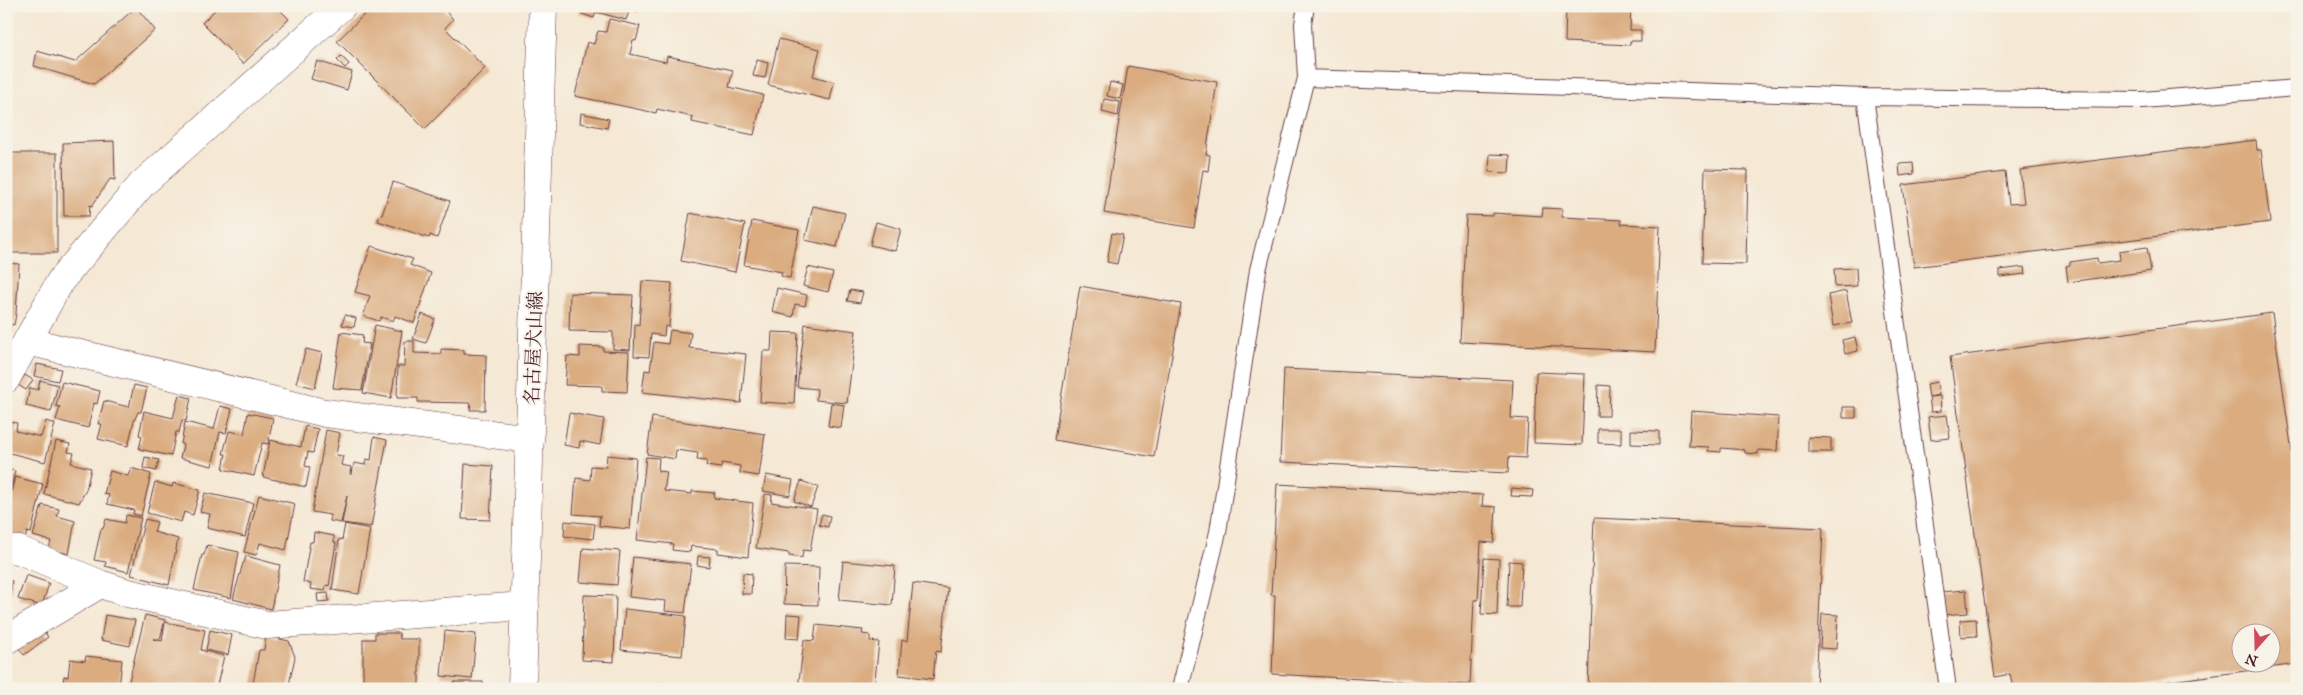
<svg xmlns="http://www.w3.org/2000/svg" width="2303" height="695" viewBox="0 0 2303 695" font-family="'IM FELL Great Primer','Noto Serif JP',serif">
  <rect width="100%" height="100%" fill="#f7f3e8"/>
  <filter id="ink" filterUnits="userSpaceOnUse"><feTurbulence type="fractalNoise" baseFrequency=".02" numOctaves="2"/><feDisplacementMap in="SourceGraphic" scale="10" xChannelSelector="R" yChannelSelector="G"/><feConvolveMatrix kernelMatrix="1 2 1 2 8 2 1 2 1" color-interpolation-filters="sRGB"/></filter>
  <filter id="wash" filterUnits="userSpaceOnUse"><feTurbulence type="fractalNoise" baseFrequency=".0096" numOctaves="4" result="noise"/><feDisplacementMap in="SourceGraphic" scale="20" xChannelSelector="R" yChannelSelector="G"/><feGaussianBlur stdDeviation="1.12" result="paint"/><feColorMatrix in="noise" values="0 0 0 0 0 0 0 0 0 0 0 0 0 0 0 0 0 1.4 0 .05"/><feComposite in="paint" operator="in"/></filter>
  <g filter="url(#wash)">
    <rect width="100%" height="100%" fill="#f5e8d4"/>
    <g id="blocks">
      <path fill="#daac80" fill-rule="evenodd" d="M219,6h57l13,13 -46,45 -41,-41z
        M373,6h68l12,13 -8,9 40,40 -60,61 -88,-88z
        M578,6h62l-2,6 -8,-3 -4,11 -30,-8 -2,6 -15,-5 1,-4 -3,-1z
        M1566,6h65l-1,24h11v11h-11v4l-65,-3z
        M136,7l19,23 -61,54 -60,-18 3,-15 38,11z
        M609,19l31,7 -4,15 -3,-1 -3,14 36,8 1,-6 66,14 -4,17 34,8 -9,40 -62,-13 1,-5 -36,-8 -1,4 -81,-17 12,-54 7,2 4,-13 8,1z
        M779,39l41,10 -7,27 21,6 -4,18 -62,-15z
        M341,56l8,8 -4,4 -8,-8z
        M757,60l11,3 -3,15 -12,-2z
        M317,61l35,11 -5,18 -36,-11z
        M1128,66l89,16 -11,72 4,1 -2,16 -5,-1 -9,58 -90,-15z
        M1110,82l13,3 -3,14 -13,-3z
        M1104,99l16,3 -2,14 -16,-4z
        M581,113l28,6 -2,9 -27,-5z
        M2256,140l1,10h4l9,72 -356,45 -11,-82 102,-13 4,32 15,-1 -4,-33z
        M114,141l1,39 -5,-1 -18,27 -2,-1 -1,11h-25l-1,-73z
        M6,153h51v100h-51z
        M1490,154l20,1 -1,18 -20,-1z
        M1913,163l1,11 -14,2 -1,-12z
        M1705,169l43,1 -2,94 -44,-1z
        M393,182l57,19 -13,37 -7,-3 -1,3 -51,-17 2,-6h2z
        M813,206l32,7 -8,34 -32,-7z
        M1543,208l19,1v8l59,3v4l39,2 -5,126 -195,-10 6,-127 27,1v-3l49,3z
        M690,213l55,11 -10,48 -54,-11z
        M752,221l47,9 -9,48 -9,-2 1,-4 -38,-7z
        M876,222l25,7 -6,22 -25,-6z
        M1112,233l11,2 -6,29 -10,-2z
        M371,246l42,13 -3,6 21,8 -17,50 -19,-7 -2,5 -12,-4 -2,4 -16,-5 7,-20 -15,-4z
        M2147,247l4,24 -83,11 -2,-16h4v-4l27,-4 1,5 22,-3 -1,-9z
        M6,263l13,1 -3,50 -2,11 -3,-1 -1,7h-4z
        M808,267l25,6 -5,19 -25,-6z
        M2024,267l1,7 -25,3v-7z
        M1856,268l1,18 -22,1 -1,-18z
        M642,281l30,2 -3,44 -4,-1 -1,10 -13,-2 -2,23 -15,-1 1,-32 4,1z
        M1080,286l101,18 -27,153 -100,-17z
        M777,288l30,7 -2,11 -10,-2 -2,13 -21,-5z
        M850,290l13,2 -3,11 -13,-2z
        M1846,291l6,32 -19,3 -5,-31z
        M570,293l63,2 -3,55 -17,-1v-17l-44,-1z
        M2272,313l25,174v177l-185,25h-99l-3,-15 -15,3 -45,-320zM2240,632h30v30h-30z
        M422,314l13,5 -9,24 -13,-4z
        M345,315l11,3 -2,9 -12,-2z
        M805,324l51,7 -9,72 -31,-3 1,-11 -20,-2z
        M375,325l27,6 -11,67 -28,-5z
        M670,330l21,3 -2,15 57,6 -5,49 -99,-11 3,-22 5,1 4,-29 14,2z
        M341,332l22,3 -1,8 8,1 -8,46 -29,-2z
        M772,332l26,1 -4,71 -34,-2 3,-51h8z
        M1855,337l3,14 -13,3 -3,-14z
        M405,341h9v12l27,1v-5l23,1v4l22,1 -1,55h-15l1,-7 -53,-1v-4h-21l1,-32h6z
        M580,346l23,1v4l26,1 -2,40 -25,-1v-5l-37,-1 2,-29 13,1z
        M306,349l16,4 -7,35 -19,-5z
        M37,364l24,5 -3,12 -24,-5z
        M1284,369l229,11 -2,38 17,1 -2,39 -17,-1 -1,16 -228,-11z
        M1536,372l49,2 -3,71 -48,-2z
        M25,375l8,5 -7,10 -8,-5z
        M40,380l18,5 -7,27 -25,-6 4,-18 8,2z
        M62,382l38,9 -3,13 -3,-1 -6,25 -32,-8 4,-13 -4,-1z
        M1937,382l2,13 -10,2 -2,-13z
        M134,385l13,3 -6,24h-3l-4,9 -6,25 -30,-7 4,-15h-4l6,-23 25,6z
        M1598,385l12,1 -1,30h-12z
        M179,395l12,3 -5,23 -4,-1 -3,12h-3l-5,24 -32,-7 3,-13 -3,-1 5,-24 29,7z
        M1940,396l1,15 -10,1 -2,-15z
        M831,403l13,2 -3,23 -13,-2z
        M220,406l12,3 -6,24 -6,-1 -8,34 -32,-8 3,-13 -2,-1 4,-22 29,7z
        M1843,407h13v11h-13z
        M1691,411l88,6 -2,34 -19,-1v4l-13,-1v-3l-24,-2v4l-13,-1 1,-4 -20,-1z
        M248,413l25,5 -5,26 -6,-1 -8,33 -31,-7 3,-15h-3l6,-23 15,3z
        M569,413l35,6 -4,26 -20,-4 -1,7 -15,-3z
        M1947,415l3,23 -19,2 -3,-23z
        M652,417l113,17 -6,42 -19,-3v-7l-18,-3 -1,5 -15,-2 1,-5 -10,-1 1,-7 -22,-3 -1,9 -28,-5z
        M6,421l11,2 -1,8 25,6 5,-16 9,3 -10,38 -39,-10z
        M305,426l13,3 -5,24 -5,-1 -3,14 5,1 -4,20 -43,-10 7,-37 31,7z
        M1598,429h23v15l-23,-1z
        M326,430l14,3 -4,22 7,1 -2,9 10,2 -1,7h2l2,-11 11,2 1,-6 5,1 3,-23 13,3 -16,87 -29,-4 5,-27 -6,27 -11,-2 1,-6 -19,-3z
        M1631,430l28,1v14l-28,-1z
        M1808,437l23,1v14h-23z
        M56,441l14,3 -2,8 6,1 -3,10 20,5 -5,22 -7,13 -35,-9z
        M607,455l29,3 -6,71 -31,-3 1,-10 -27,-2 3,-36 14,2 1,-14 15,1z
        M145,457l14,3 -3,11 -13,-3z
        M646,457l13,1 -1,13 9,1 -3,19 28,3v-3l23,2 -1,5 39,5 -5,54 -30,-4v-4l-27,-3 -1,6 -18,-2 1,-6 -36,-4z
        M465,464l28,2 -3,54 -28,-1z
        M131,468l20,6 -10,42 -8,-2 1,-4 -27,-6 2,-9 -5,-1 6,-23 18,5z
        M6,469l9,2 -8,31h-1z
        M766,475l27,5 -3,16 -27,-5z
        M15,477l28,7 -12,49 -4,-1 -2,7 -14,-3 1,-4 -6,-2v-18z
        M801,481l17,6 -7,20 -17,-6z
        M155,482l17,5 1,-4 27,7 -7,25 -9,-3 -3,10 -34,-9z
        M1277,484l206,11 -1,11 14,1 -2,36 -13,-1 -3,58h-4l-4,85 -198,-11 3,-79h-4z
        M1512,488l21,2 -1,7 -21,-1z
        M205,493l48,10 -8,34 -38,-9 3,-14 -10,-2z
        M765,494l7,1 -1,7 46,7 -7,42 -7,-1 -1,8 -13,-2v-3l-33,-5z
        M259,495l36,9 -9,46 -26,-7 -4,12 -12,-3z
        M42,505l17,4 -2,7 18,5 -6,33 -20,-5 2,-8 -18,-5z
        M822,514l8,2 -2,11 -9,-2z
        M126,515l15,3 -13,54 -23,-6 1,-4 -12,-2 7,-31h2l3,-10 19,4z
        M1594,518l229,10 -7,161h-228z
        M145,519l12,3 -3,10 24,7 -9,46 -38,-10z
        M565,521l30,3 -2,15 -29,-3z
        M345,524l25,5 -11,65 -27,-4 7,-51 3,1z
        M314,532l20,4v6l2,1 -7,43 -3,-1 -1,6 -15,-2 1,-5 -8,-2 7,-40h3z
        M207,545l32,7 -8,46 -37,-8 8,-35h2z
        M583,548l37,3 -3,34 -37,-3z
        M246,556l34,9 -9,44 -38,-10 10,-36h1z
        M698,556l12,1 -1,10 -12,-2z
        M633,557l58,7 -6,49 -20,-2 1,-10 -37,-4z
        M1484,558l15,1 -2,56 -16,-1z
        M843,561l52,5 -3,39 -53,-5z
        M1509,561l13,1 -2,45h-13z
        M785,566l34,1 -1,38 -34,-1z
        M743,573l9,1 -1,20h-9z
        M26,575l23,8 -7,23 -24,-7z
        M6,580l6,1 -4,39h-2z
        M913,583l35,5 -7,64 -5,-1 -3,28 -34,-4 3,-35 5,1z
        M1966,590l2,23 -25,2 -2,-23z
        M328,593l1,8 -11,1 -1,-8z
        M584,595l32,1 -2,66 -32,-2z
        M625,609l61,7 -4,40 -61,-6z
        M787,614l14,1 -2,24 -13,-1z
        M1822,614l16,1 -2,34 -16,-1z
        M105,615l30,5 -5,26 -29,-6z
        M145,615l20,5 -5,19h-7l9,2 3,-19 40,8 -4,20 23,6 -8,33h-89z
        M1976,619l1,17 -16,1 -1,-17z
        M816,625l47,5 -1,4 8,1v6l9,1 -5,47 -42,-5 -1,5h-33l6,-49 10,1z
        M42,629l6,8 -24,18 -6,-8z
        M210,630l22,5 -4,20 -22,-5z
        M445,631l31,3 -4,45 -31,-3z
        M375,633h24l1,6h19v50h-56v-50h12z
        M266,636l23,5 6,16 -7,32h-36l7,-39h5z
        M86,656l36,4 -3,29h-57l2,-13 4,1 2,-18 15,2z
        M454,682h29v7h-29z
        M660,685l25,3v1h-25z"/>
    </g>
  </g>
  <g filter="url(#ink)">
    <use href="#blocks" fill-opacity="0" stroke="#643d44" stroke-width="1"/>
    <g fill="none" stroke-linecap="round" stroke-linejoin="round">
      <g stroke="#643d44" stroke-width="18">
        <path id="service" d="M1306,6l-3,18 3,54 559,19 83,592
          M1865,97l277,3 155,-12
          M1180,689l38,-157 40,-262 48,-192"/>
      </g>
      <g stroke="#643d44" stroke-width="29">
        <path id="minor" d="M27,341l298,72 205,26
          M6,379l55,-99 81,-96 200,-178
          M6,549l13,1 81,34 28,9 139,32 258,-19
          M6,640l94,-56"/>
      </g>
      <g stroke="#643d44" stroke-width="29">
        <path id="secondary" d="M522,689l21,-683"/>
      </g>
      <use href="#service" stroke="#fff" stroke-width="16"/>
      <use href="#minor" stroke="#fff" stroke-width="28"/>
      <use href="#secondary" stroke="#fff" stroke-width="28"/>
    </g>
  </g>
  <g text-anchor="middle" stroke-width="4" stroke-linejoin="round" paint-order="stroke">
    <g font-size="19" fill="#4a1f2b" stroke="#f7f3e8">
      <text transform="translate(533 348) rotate(-88)" y="7">名古屋犬山線</text>
    </g>
  </g>
  <rect width="2303" height="695" fill="none" stroke="#f7f3e8" stroke-width="25"/>
  <g transform="translate(2256 648) rotate(200)"><circle r="24" fill="#f7f3e8" stroke="#b29e9c"/>
  <path d="M0-4L9 19L0 12L-9 19Z" fill="#d1495b"/>
  <text y="-8" font-size="14" font-weight="bold" text-anchor="middle" fill="#4a1f2b">N</text>
  </g>
</svg>
